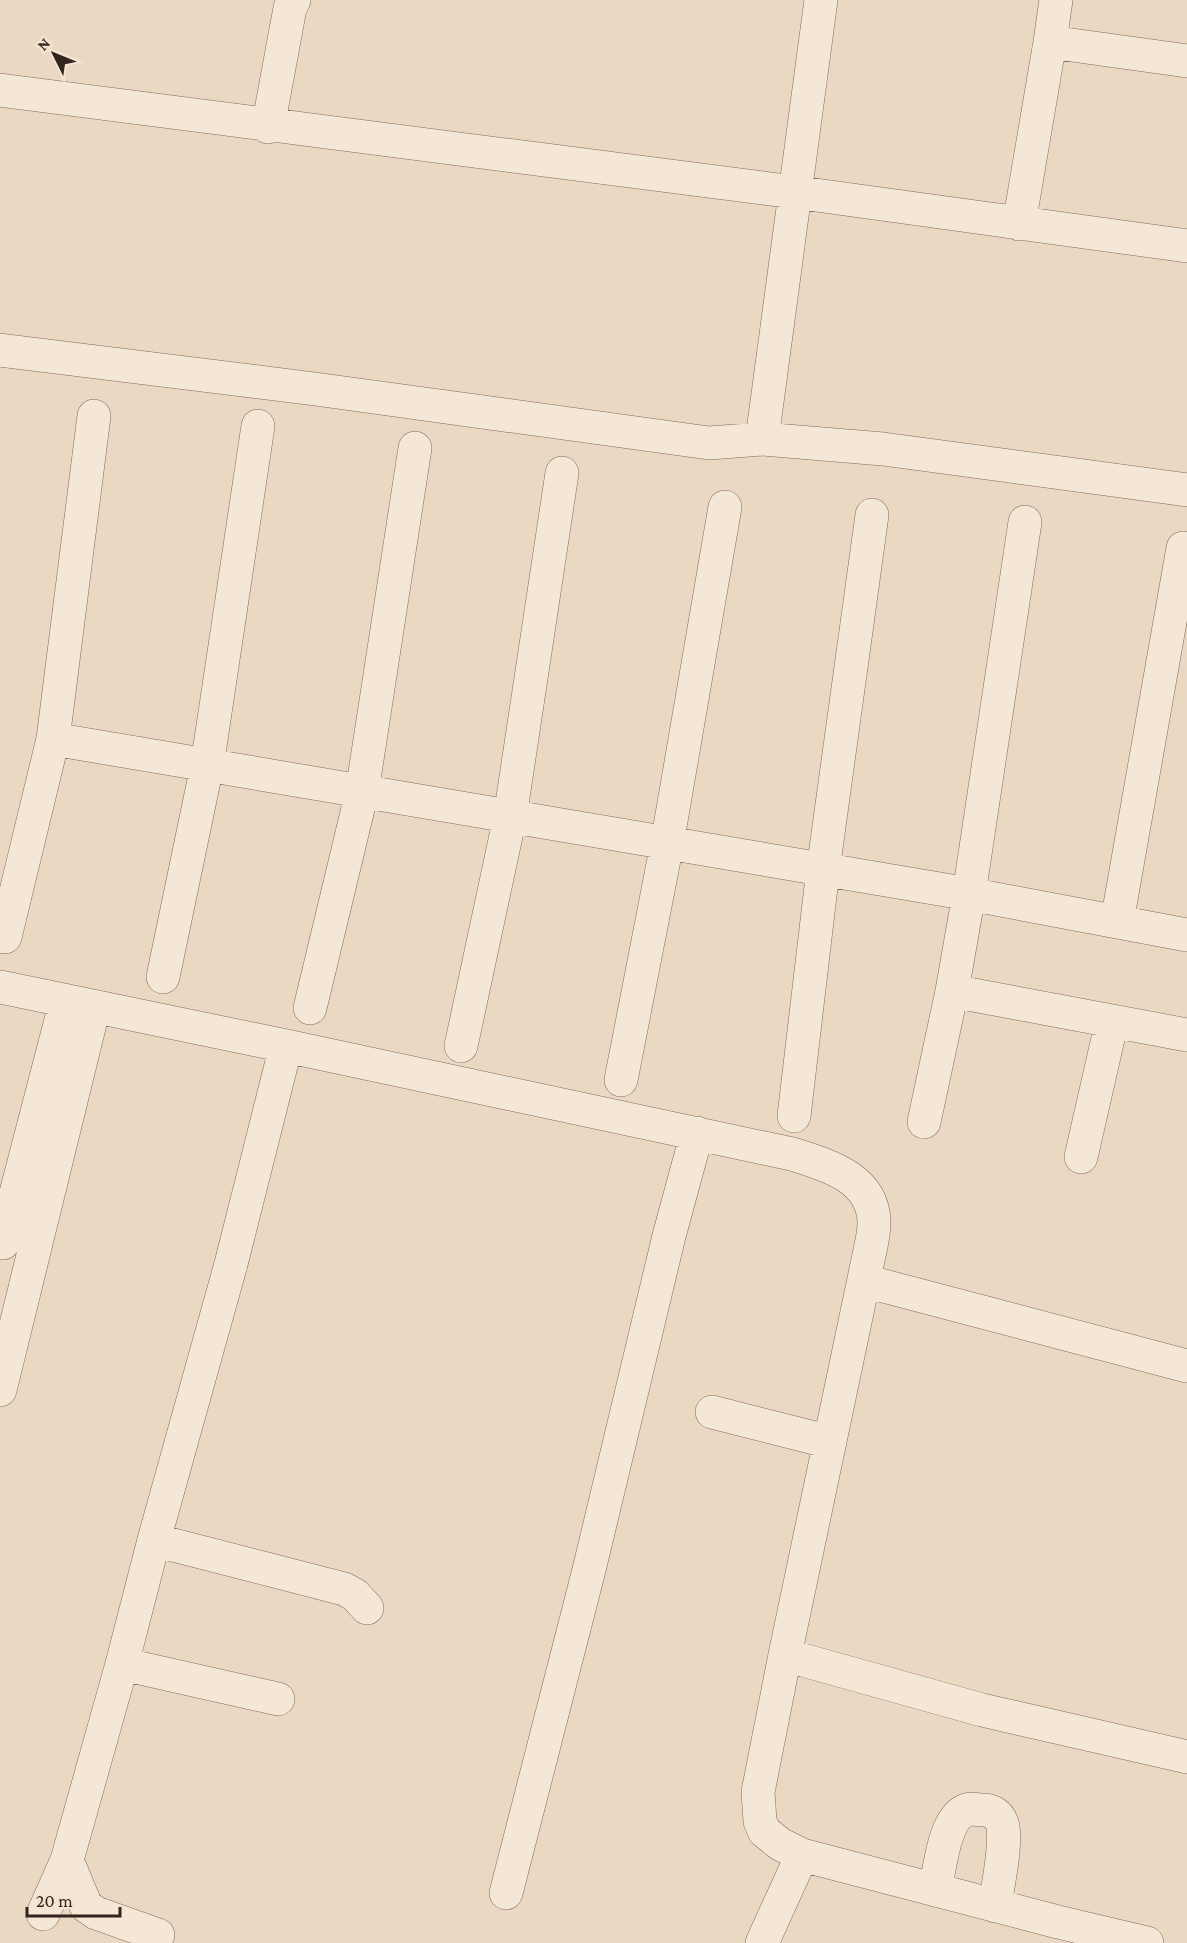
<svg xmlns="http://www.w3.org/2000/svg" width="1187" height="1943" viewBox="0 0 1187 1943" font-family="'Crimson Pro',serif">
  <rect width="100%" height="100%" fill="#ead8c3"/>
  <g fill="none" stroke-linecap="round" stroke-linejoin="round">
    <g stroke="#826a5b" stroke-width="34">
      <path id="minor" d="M1050,42l137,19
        M0,90c264,36 529,67 794,102 131,17 262,37 393,54
        M268,127l22,-119 4,-8
        M1019,224l31,-182 6,-42
        M0,350l315,39 394,54 53,-4 121,10 304,41
        M762,439l59,-439
        M1025,522l-56,372 218,41
        M53,739l916,155 -17,97 -28,131
        M1117,922l66,-374
        M5,937l48,-198 41,-323
        M163,977l44,-211 51,-340
        M0,987l286,59 506,108c34,11 81,23 82,68 0,6 -1,13 -2,19l-87,414 -27,137 2,29 4,10 16,13 22,11 256,67 89,21
        M952,991l235,44
        M310,1008l52,-216 53,-344
        M461,1046l49,-229 52,-344
        M621,1080l46,-236 58,-337
        M794,1116l29,-246 49,-355
        M1081,1157l31,-136
        M3,1243l63,-242
        M865,1281l322,85
        M0,1390l94,-383
        M712,1412l118,30
        M154,1540l190,49 11,6 12,13
        M785,1655l197,55 205,47
        M122,1664l156,35
        M935,1890c5,-21 9,-77 35,-81 5,0 10,1 14,1 11,1 17,7 19,17 3,22 -5,56 -8,79
        M506,1893l83,-323 80,-334 28,-103
        M43,1914l24,-54
        M158,1935l-62,-22 -10,-7 -19,-46 55,-196 32,-124 77,-276 55,-218
        M762,1943l40,-88"/>
    </g>
    <use href="#minor" stroke="#f5e7d5" stroke-width="33"/>
  </g>
  <g transform="translate(54 54) rotate(313)" stroke="#f2e4d1" stroke-width="4.5" paint-order="stroke">
  <path d="M0-4.5L10 22L0 15L-10 22Z" fill="#33251e"/>
  <text y="-9" font-size="16" font-weight="bold" text-anchor="middle" fill="#33251e">N</text>
  </g>
  <path d="M27 1907v9h93v-9" fill="none" stroke="#33251e" stroke-width="3"/>
  <text x="36" y="1907" font-size="18" fill="#33251e" stroke="#f2e4d1" stroke-width="4.5" paint-order="stroke">20 m</text>
</svg>
